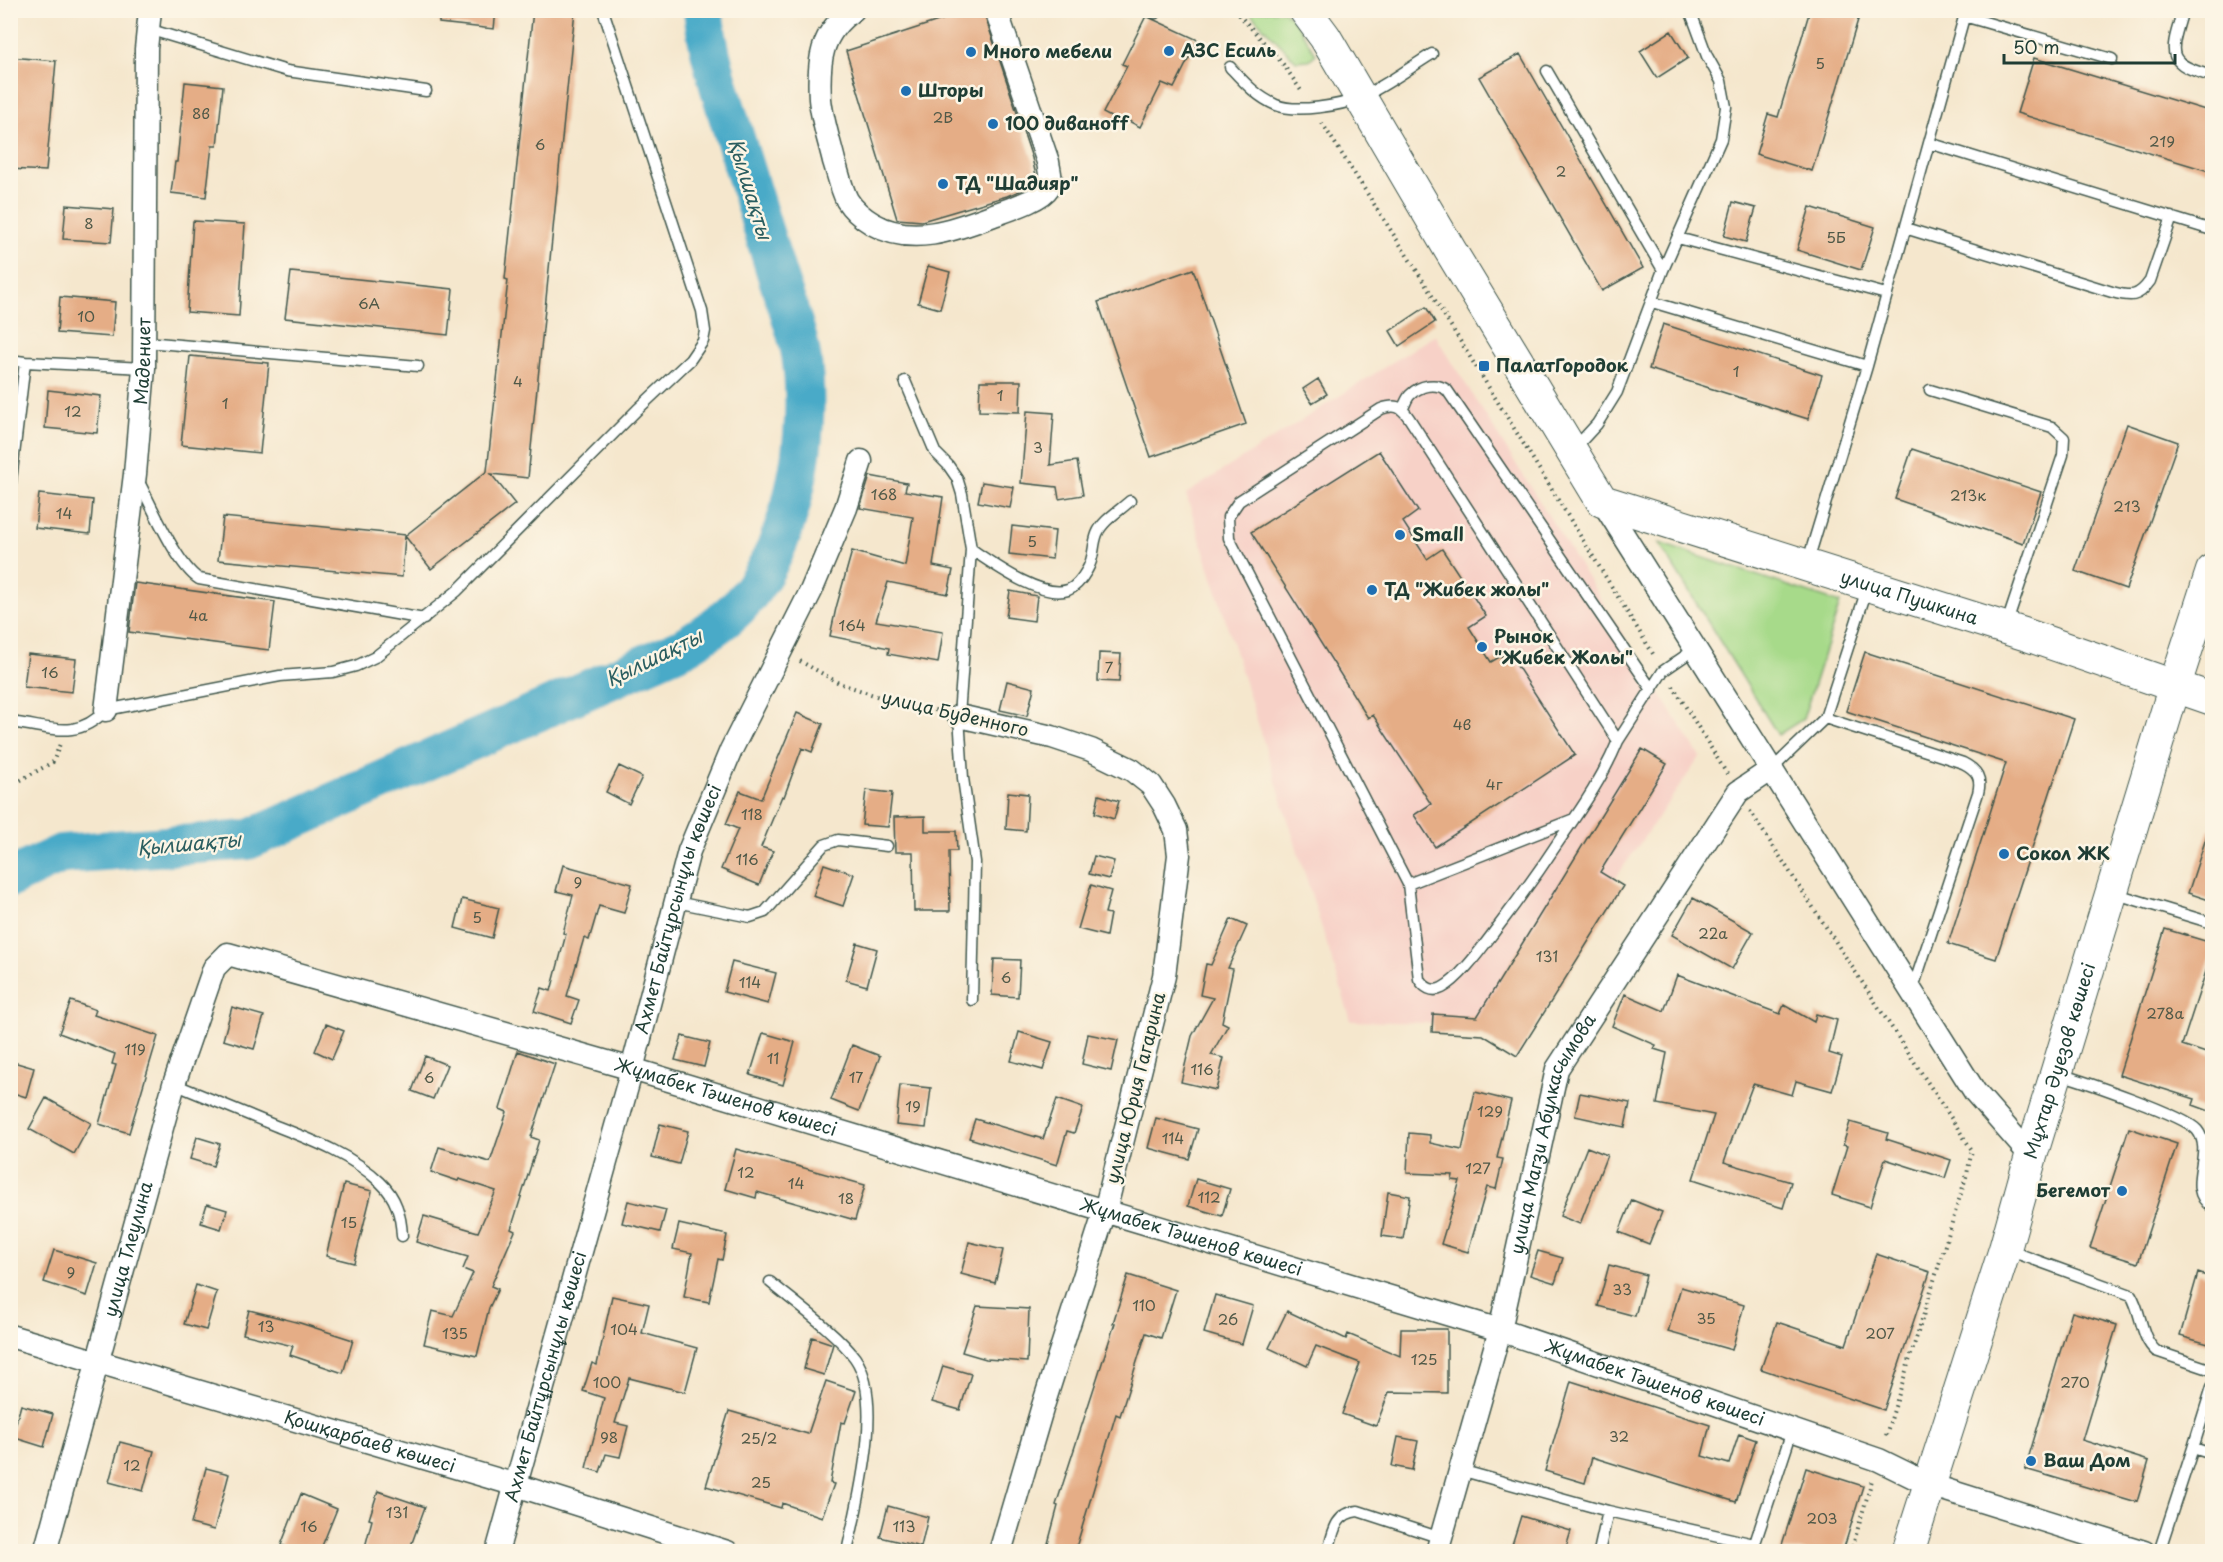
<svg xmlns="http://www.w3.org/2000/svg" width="2223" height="1562" viewBox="0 0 2223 1562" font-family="'Playpen Sans',sans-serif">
  <rect width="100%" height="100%" fill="#fcf5e5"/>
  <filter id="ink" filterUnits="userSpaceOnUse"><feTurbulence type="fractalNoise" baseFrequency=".0167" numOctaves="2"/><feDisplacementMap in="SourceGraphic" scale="12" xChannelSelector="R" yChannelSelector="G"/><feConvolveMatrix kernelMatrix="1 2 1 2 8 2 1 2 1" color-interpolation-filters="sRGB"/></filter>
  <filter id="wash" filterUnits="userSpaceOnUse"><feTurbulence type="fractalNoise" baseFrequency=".008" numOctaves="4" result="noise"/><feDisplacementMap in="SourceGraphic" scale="24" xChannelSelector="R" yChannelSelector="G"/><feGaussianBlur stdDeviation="1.35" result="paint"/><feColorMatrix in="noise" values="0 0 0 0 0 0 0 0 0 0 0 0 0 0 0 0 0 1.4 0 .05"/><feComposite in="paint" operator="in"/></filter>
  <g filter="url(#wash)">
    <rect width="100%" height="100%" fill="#f5e7cd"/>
    <path fill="#f7d1c7" d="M1435,335l265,422 -187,268 -162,-4 -165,-527z"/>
    <path fill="#a7da8a" stroke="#638c5f" stroke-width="1.5" d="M1248,11h36l12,12 20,31 -7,6 -13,1z
      M1659,543l181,60 -37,116 -25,16z"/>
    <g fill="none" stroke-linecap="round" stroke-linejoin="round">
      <path stroke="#48aac8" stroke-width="40" d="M10,878l51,-24 187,-14 436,-193c19,-12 38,-24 54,-40 56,-58 75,-176 63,-252 -4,-27 -17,-57 -25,-83 -14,-45 -27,-89 -41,-134 -13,-42 -27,-84 -32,-128"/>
    </g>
    <g id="blocks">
      <path fill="#e5ad86" d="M439,10h57l-2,19 -55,-6z
        M533,10h42l-47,468 -37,-4 24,30 -84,65 -26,-33 -3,41 -184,-17 5,-43 183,18 81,-64 21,-191 -3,-1z
        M972,10h11l49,148 5,22 -13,9 -17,7 -85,25 -25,-2 -51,-168z
        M1810,10h51l-49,161 -56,-17 12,-40 10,3z
        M1146,16l52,24 -24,48 -12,-5 -22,44 -15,-8 -3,4 -19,-10 24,-47 -5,-2z
        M1671,31l17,27 -31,20 -17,-27z
        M1520,54l123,214 -41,23 -123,-214z
        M10,57l46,4 -10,110 -36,-2z
        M2034,58l178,54v60l-195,-59z
        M185,82l38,4 -6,60h-5l-6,51 -35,-4 4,-31h2z
        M1733,202l23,6 -10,34 -22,-6z
        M66,205l48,4 -3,33 -48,-3z
        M1810,207l65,20 -14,43 -64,-20z
        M193,221l52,3 -6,92 -52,-4z
        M928,266l22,6 -10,37 -22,-6z
        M1193,269l53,155 -95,33 -53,-155z
        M291,272l162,17 -5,46 -163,-17z
        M60,297l55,5 -3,35 -55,-4z
        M1426,307l9,15 -36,24 -9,-15z
        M1663,324l159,51 -14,44 -159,-50z
        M190,356l79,7 -9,90 -79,-8z
        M1318,379l9,15 -15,9 -9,-14z
        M980,381h41l-1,31 -41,-1z
        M48,390l53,6 -4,37 -52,-5z
        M1027,411l27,2 -4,52 27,-4 6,34 -24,4 -2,-12 -36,-4z
        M2127,424l51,18 -52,147 -51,-18z
        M1912,449l129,43 -18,51 -128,-44z
        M1379,451l39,60 -15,11 24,37 15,-10 44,67 -17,11 22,35 17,-10 67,103 -140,92 -21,-32 17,-11 -58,-89 -5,3 -117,-186z
        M870,476l37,7 -2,8 38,6 -10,69 20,4 -5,24 -60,-12 -12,39 67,11 -5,31 -50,-9 1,-6 -59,-12 6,-28 16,-57 53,15 8,-49 -53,-9z
        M982,482l32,5 -4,21 -32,-6z
        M39,494l54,6 -3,34 -55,-6z
        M1012,526l43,5 -3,28 -43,-5z
        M135,583l140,19 -6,48 -140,-18z
        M1010,591l27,5 -3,25 -28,-4z
        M1865,652l209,67 -78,240 -48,-15 58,-181 -160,-52z
        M1099,653l22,1 -2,28 -21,-1z
        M28,654l48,5 -4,33 -48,-5z
        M1007,681l27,7 -7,28 -27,-6z
        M797,713l26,11 -11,28 -10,-4 -18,49 -2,-1 -21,51 12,4 -14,34 -38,-16 17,-40 -12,-5 14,-33 21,8z
        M1642,749l25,15 -67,108 23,14 -106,170 -34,-21 -51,-3 1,-18 44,3z
        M619,766l23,11 -13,27 -23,-12z
        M866,790l26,3 -4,34 -26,-2z
        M1008,792l20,2 -2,37 -20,-2z
        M1099,795l20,6 -5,18 -19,-6z
        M925,816v15h31l1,20h-8l1,60h-36l-1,-59h-18l-1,-35z
        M2209,829l3,1v71l-24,-8z
        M1094,856l20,5 -5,18 -20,-5z
        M824,864l30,10 -11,32 -30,-10z
        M563,865l69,19 -8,29 -25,-7 -10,34 -5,-2 -17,58 12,4 -8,23 -37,-12 8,-23 9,3 15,-57 -3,-1 10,-38 -17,-4z
        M1091,885l20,6 -6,22 5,1 -4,22 -28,-7z
        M1693,898l60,34 -21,37 -60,-34z
        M462,899l37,9 -7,30 -37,-10z
        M1231,919l16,7 -19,42 5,1 -11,53 6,3 -17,30 13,3 -8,32 -35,-8 11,-46 21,-38 -13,-3 6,-31 5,1z
        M2165,929l47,14v10l-30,92 30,10v57l-19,-7 2,-6 -76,-24z
        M857,943l20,6 -10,37 -21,-6z
        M994,959l26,1 -2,37 -26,-2z
        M732,962l44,11 -8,31 -44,-12z
        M1677,975l103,39 4,-9 30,17 2,-8 21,6 -8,33 13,4 -10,34 -36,-10 -4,14 -39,-11 -11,29h-1l-17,49 67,20 -8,26 -53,-16v-1l-37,-12 21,-64 -57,-11 10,-51 -13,-4 2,-4 -44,-19 13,-32 39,17z
        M71,1001l25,9 -2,5 64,21 -29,97 -30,-9 17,-59 -4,-1 3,-10 -56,-21z
        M232,1007l32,9 -10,33 -31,-9z
        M326,1024l18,7 -12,28 -17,-8z
        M1019,1032l33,10 -9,28 -32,-9z
        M763,1033l32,9 -12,43 -33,-10z
        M1088,1034l30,6 -7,31 -29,-7z
        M682,1036l28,7 -6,24 -29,-7z
        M852,1045l28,11 -21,55 -28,-11z
        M518,1051l37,13 -24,73 8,3 -28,89 4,2 -24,55 7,3 -9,19 -12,48 -53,-12 8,-33 21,5 20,-43 -10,-4 5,-12 -52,-15 8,-26 54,16 18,-41 -37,-12 -1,2 -27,-9 8,-25 51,15 17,-50 -7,-3z
        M425,1056l22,9 -14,34 -21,-8z
        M10,1061l24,7 -8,29 -16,-5z
        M900,1085l31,3 -5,40 -30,-3z
        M1475,1092l36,9 -14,57 6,1 -7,30 -9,-2 -19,65 -27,-8 19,-63 -8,-1 1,-5 -46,-2 2,-40 21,2v8l32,7z
        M1580,1093l50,10 -5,24 -50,-11z
        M46,1098l45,25 -17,31 -45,-25z
        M1057,1099l26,9 -9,25 -7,-2 -10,34 -88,-27 6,-19 68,20z
        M1156,1118l42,11 -9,30 -41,-11z
        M1850,1122l38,11 -2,6 65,21 -6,18 -60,-19 -15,48 -38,-12 15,-49 -4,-1z
        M660,1124l28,7 -9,33 -27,-7z
        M2129,1128l48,16 -39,119 -48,-15z
        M197,1137l23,7 -7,22 -23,-7z
        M1587,1147l20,8 -27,69 -20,-8z
        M736,1149l129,36 -10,35 -98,-28 -1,6 -31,-9z
        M1196,1179l34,10 -8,27 -34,-10z
        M344,1184l28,7 -18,72 -28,-7z
        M1388,1192l22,4 -7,43 -21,-3z
        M1632,1200l30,12 -13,32 -30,-12z
        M628,1201l38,9 -6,22 -38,-9z
        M207,1204l20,6 -6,19 -20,-6z
        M679,1224l48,11 -5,25 -4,-1 -9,43 -25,-5 8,-44 -19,-4z
        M969,1242l34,8 -8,33 -34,-9z
        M54,1250l43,13 -10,33 -43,-14z
        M1538,1251l25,7 -8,25 -25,-8z
        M1876,1254l54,18 -46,138 -123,-41 16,-47 69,23z
        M1609,1265l37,10 -11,41 -37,-10z
        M2198,1273l14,5v67l-32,-9z
        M1128,1275l48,15 -15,48 -15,-5 -26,83 -4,-2 -41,137h-29l12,-45 -2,-1 59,-182h-2z
        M196,1285l21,7 -11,38 -22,-6z
        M1681,1287l63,18 -12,45 -64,-18z
        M1215,1295l38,11 -11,38 -38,-11z
        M612,1296l37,8 -7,29 55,15 -12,44 -56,-14 -14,45 13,3 -8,31 -14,-3 -6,18 -14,-4 18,-70 -21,-7 9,-28 5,2z
        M977,1306l52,3 -2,53 -41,-3 -24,-7z
        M249,1310l51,13 53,17 -10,33 -53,-18 3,-9 -50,-12z
        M1287,1311l59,28 2,-5 52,22 1,-27h46v64l-58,-1 -13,34 -34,-12 18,-51 -44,-17 -9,20 -38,-18z
        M2072,1312l45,13 -35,115 67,21 -12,41 -112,-33z
        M812,1337l21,7 -9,31 -20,-6z
        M943,1366l28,8 -11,36 -28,-8z
        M826,1381l30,10 -11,32 -4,-1 -11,61 4,1 -12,33 -40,-14 -1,5 -75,-22 23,-75 79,23z
        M1571,1381l139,44 -8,31 27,8 10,-30 17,6 -20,62 -144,-45 -7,26 -40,-12z
        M21,1405l32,9 -9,33 -32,-10z
        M1398,1437l20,4 -6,29 -20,-4z
        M120,1442l34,9 -11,40 -34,-9z
        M206,1468l23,6 -15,56 -23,-6z
        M1806,1468l57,18 -20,65h-63z
        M378,1491l47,16 -16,44h-45l8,-31 -3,-1z
        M301,1494l36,15 -17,42h-22l-17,-6z
        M888,1506l40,11 -7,30 -41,-10z
        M1521,1516l50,15 -6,20h-55z"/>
    </g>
  </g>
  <g filter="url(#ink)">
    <use href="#blocks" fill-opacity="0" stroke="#3f564b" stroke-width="1.5"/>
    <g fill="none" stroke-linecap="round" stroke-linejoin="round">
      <g stroke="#3f564b" stroke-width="13">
        <path id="lane" d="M1151,10l4,3
          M2183,10c-13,44 -19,53 29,66
          M1964,16l148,43
          M148,29l139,42 139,20
          M1230,67c14,15 27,30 46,38 20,8 65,1 85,-8 25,-11 48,-29 71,-43
          M1547,71l116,199 -46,122 -20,32 -24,26
          M1929,143l283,87
          M1905,228l207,64c19,5 26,6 38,-11l22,-64
          M1678,238l208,56
          M1663,270l58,-131 5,-32 -5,-26 -14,-25 -17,-46
          M1652,302l215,64
          M146,342l272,24
          M10,360l15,2
          M905,381l30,71 13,13 9,13 5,16 9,55 -12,167 4,62 12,84 -3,138
          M1930,390l122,37 12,11 -1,17 -57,171
          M1403,408c2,-4 4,-10 7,-13 10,-10 26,-13 37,-5l205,300
          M138,480c14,26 38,84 61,99l225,40
          M10,489l15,-127 119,6
          M971,549c21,14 70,50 97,41 8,-3 15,-13 19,-20 8,-13 5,-23 10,-36 5,-13 22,-23 33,-33
          M1807,564l60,-198 99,-356
          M1825,718l138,45c14,7 19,15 15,30l-66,198
          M10,720l7,3c36,5 60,17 89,-13l174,-34 53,-4 23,-6 19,-9 82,-66 180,-181 53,-50 13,-19 2,-10 -3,-20 -99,-301
          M1618,741c-14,34 -34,64 -55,94 -21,32 -43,63 -66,93 -13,17 -37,51 -55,60 -10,5 -18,-1 -23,-9l-11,-95 -179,-346 -1,-21 11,-16 142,-92c14,-5 20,-3 28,9l209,323 45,-70 32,-22
          M1772,769l53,-51 43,-132
          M1408,884l166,-65
          M2113,893l99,30
          M676,902l74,15 15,-5 59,-67 14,-5 49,6
          M2059,1074c24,7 125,41 138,56 19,23 -14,58 15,77
          M174,1084c34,14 68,28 102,42 36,14 76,29 104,56 16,15 21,33 22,54
          M2008,1250l123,45c11,18 9,42 25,56l56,19
          M770,1282c24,20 68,52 85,76 30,43 2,146 -8,194
          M2193,1448l19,-61
          M1460,1470l148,41
          M1328,1552c5,-19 7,-39 30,-41l83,27
          M1599,1552l9,-41 146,33
          M1752,1552l40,-121
          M2159,1552l34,-104 19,6"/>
      </g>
      <g stroke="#3f564b" stroke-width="25">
        <g id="street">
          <path d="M853,10c-33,23 -35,52 -33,89 2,21 9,41 14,62 4,12 7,27 13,39 6,10 16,18 26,24 38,22 81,6 118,-8 13,-5 50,-16 57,-28 5,-7 1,-18 0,-26l-52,-152"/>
          <path d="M1602,501l373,591 56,64"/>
          <path id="s1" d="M106,710l29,-236 9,-106 2,-319 4,-39"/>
          <path d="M959,716l93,21 39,13 41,20 19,15 13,20 12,25 3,25 -15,121 -59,235 -63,198 -42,143"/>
          <path id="s2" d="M10,1336l506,149 211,67"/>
          <path id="s3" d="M45,1552l129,-468 40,-116 14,-14 404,115 868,261 379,130 51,25 214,67"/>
          <path id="s4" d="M497,1552l135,-483 57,-218 42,-101 80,-159 35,-83 15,-47"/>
          <path id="s5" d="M1437,1552l63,-222 57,-261 181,-277 34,-23"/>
        </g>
      </g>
      <g stroke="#3f564b" stroke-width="34">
        <g id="secondary">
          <path id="s6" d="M1305,10l20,27 125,213 152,251 422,133 188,65"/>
          <path id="s7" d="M1908,1552l97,-303 26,-93 144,-471 37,-114"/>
        </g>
      </g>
      <path stroke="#3f564b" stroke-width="4" stroke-dasharray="1.5 4.5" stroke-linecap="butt" d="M1235,10l48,54 19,28
        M1322,123l95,148 238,386
        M800,661l39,22 49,17 51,11
        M1673,686l54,88
        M10,786l43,-24 7,-18
        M1750,811l222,339 -5,24 -82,265
        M1851,1552l21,-72"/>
      <use href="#lane" stroke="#fff" stroke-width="10"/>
      <use href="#street" stroke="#fff" stroke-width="22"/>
      <use href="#secondary" stroke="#fff" stroke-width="32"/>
    </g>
  </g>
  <g fill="#1f6fb2" stroke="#fcf5e5" stroke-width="2">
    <circle cx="1169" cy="51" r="6"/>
    <circle cx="971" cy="52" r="6"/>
    <circle cx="906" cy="91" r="6"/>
    <circle cx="993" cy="124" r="6"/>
    <circle cx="943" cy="184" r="6"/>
    <rect x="1478" y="360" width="12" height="12" rx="3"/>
    <circle cx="1400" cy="535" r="6"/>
    <circle cx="1372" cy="590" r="6"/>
    <circle cx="1482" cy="647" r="6"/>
    <circle cx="2004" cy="854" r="6"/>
    <circle cx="2122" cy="1191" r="6"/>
    <circle cx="2031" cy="1461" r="6"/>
  </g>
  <g text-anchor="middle" stroke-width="5" stroke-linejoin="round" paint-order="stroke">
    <g font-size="15" fill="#505948">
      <text x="1820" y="69">5</text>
      <text x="201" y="119">8в</text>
      <text x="943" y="123">2В</text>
      <text x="2162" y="147">219</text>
      <text x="540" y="150">6</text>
      <text x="1561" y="177">2</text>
      <text x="89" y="229">8</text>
      <text x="1836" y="243">5Б</text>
      <text x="369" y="309">6А</text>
      <text x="86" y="322">10</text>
      <text x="1736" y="377">1</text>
      <text x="518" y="387">4</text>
      <text x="1000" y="401">1</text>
      <text x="225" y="409">1</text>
      <text x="73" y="417">12</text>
      <text x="1038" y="453">3</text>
      <text x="884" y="500">168</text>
      <text x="1968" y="501">213к</text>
      <text x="2127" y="512">213</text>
      <text x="64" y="519">14</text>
      <text x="1032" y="547">5</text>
      <text x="198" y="621">4а</text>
      <text x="852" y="631">164</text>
      <text x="1109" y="673">7</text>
      <text x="50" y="678">16</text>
      <text x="1462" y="730">4в</text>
      <text x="1494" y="790">4г</text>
      <text x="752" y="820">118</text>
      <text x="747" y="865">116</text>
      <text x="578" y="888">9</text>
      <text x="477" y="923">5</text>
      <text x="1713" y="939">22а</text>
      <text x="1547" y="962">131</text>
      <text x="1006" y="983">6</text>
      <text x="750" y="988">114</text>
      <text x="2165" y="1019">278а</text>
      <text x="135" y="1055">119</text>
      <text x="773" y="1064">11</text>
      <text x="1202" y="1075">116</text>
      <text x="429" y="1083">6</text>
      <text x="856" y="1083">17</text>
      <text x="913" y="1112">19</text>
      <text x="1490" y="1117">129</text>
      <text x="1173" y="1144">114</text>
      <text x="1478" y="1174">127</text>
      <text x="746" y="1178">12</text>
      <text x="796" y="1189">14</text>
      <text x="1209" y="1203">112</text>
      <text x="846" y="1204">18</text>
      <text x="349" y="1228">15</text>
      <text x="71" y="1278">9</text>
      <text x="1622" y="1295">33</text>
      <text x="1144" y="1311">110</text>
      <text x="1706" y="1324">35</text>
      <text x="1228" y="1325">26</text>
      <text x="266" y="1332">13</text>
      <text x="624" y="1335">104</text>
      <text x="455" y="1339">135</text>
      <text x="1880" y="1339">207</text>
      <text x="1424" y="1365">125</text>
      <text x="607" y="1388">100</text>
      <text x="2075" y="1388">270</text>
      <text x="1619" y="1442">32</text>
      <text x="609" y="1443">98</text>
      <text x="759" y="1444">25/2</text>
      <text x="132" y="1471">12</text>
      <text x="761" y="1488">25</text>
      <text x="397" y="1518">131</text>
      <text x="1822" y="1524">203</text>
      <text x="309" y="1532">16</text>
      <text x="904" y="1532">113</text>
    </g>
    <g font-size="18" font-weight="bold" fill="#1f3d34" stroke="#fcf5e5" text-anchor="start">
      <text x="1181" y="57">АЗС Есиль</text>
      <text x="983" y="58">Много мебели</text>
      <text x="918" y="97">Шторы</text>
      <text x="1005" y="130">100 диваноff</text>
      <text x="955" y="190">ТД "Шадияр"</text>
      <text x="1496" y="372">ПалатГородок</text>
      <text x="1412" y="541">Small</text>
      <text x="1384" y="596">ТД "Жибек жолы"</text>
      <text x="1494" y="643">Рынок<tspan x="1494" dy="21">"Жибек Жолы"</tspan></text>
      <text x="2016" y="860">Сокол ЖК</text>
      <text x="2110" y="1197" text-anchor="end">Бегемот</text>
      <text x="2043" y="1467">Ваш Дом</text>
    </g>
    <g font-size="18" fill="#1f3d34" stroke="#fcf5e5">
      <text dy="6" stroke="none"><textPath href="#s1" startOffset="351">Мадениет</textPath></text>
      <text dy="6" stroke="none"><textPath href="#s6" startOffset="896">улица Пушкина</textPath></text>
      <text transform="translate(955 714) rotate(13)" y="6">улица Буденного</text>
      <text dy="6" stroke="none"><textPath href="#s4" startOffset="668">Ахмет Байтұрсынұлы көшесі</textPath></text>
      <text dy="6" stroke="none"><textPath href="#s7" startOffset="514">Мұхтар Әуезов көшесі</textPath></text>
      <text transform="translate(1136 1088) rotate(-76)" y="6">улица Юрия Гагарина</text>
      <text dy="6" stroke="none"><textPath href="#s3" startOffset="1146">Жұмабек Тәшенов көшесі</textPath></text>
      <text dy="6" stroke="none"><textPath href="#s5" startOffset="435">улица Магзи Абулкасымова</textPath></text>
      <text dy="6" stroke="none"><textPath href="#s3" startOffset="1632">Жұмабек Тәшенов көшесі</textPath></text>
      <text dy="6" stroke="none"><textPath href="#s3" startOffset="314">улица Тлеулина</textPath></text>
      <text dy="6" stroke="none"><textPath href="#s4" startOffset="182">Ахмет Байтұрсынұлы көшесі</textPath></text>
      <text dy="6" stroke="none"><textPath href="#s3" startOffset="2118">Жұмабек Тәшенов көшесі</textPath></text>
      <text dy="6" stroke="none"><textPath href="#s2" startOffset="375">Қошқарбаев көшесі</textPath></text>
    </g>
    <g font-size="20" font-style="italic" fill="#2b5e60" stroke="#fcf5e5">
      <text transform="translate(750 189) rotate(73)" y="7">Қылшақты</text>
      <text transform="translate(654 658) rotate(-26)" y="7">Қылшақты</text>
      <text transform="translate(189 844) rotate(-5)" y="7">Қылшақты</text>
    </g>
  </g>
  <rect width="2223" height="1562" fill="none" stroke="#fcf5e5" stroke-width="36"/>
  <path d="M2004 54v9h171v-9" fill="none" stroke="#1f3d34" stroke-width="3"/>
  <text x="2013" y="54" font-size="18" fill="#1f3d34" stroke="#fcf5e5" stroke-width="4.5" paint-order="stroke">50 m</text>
</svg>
